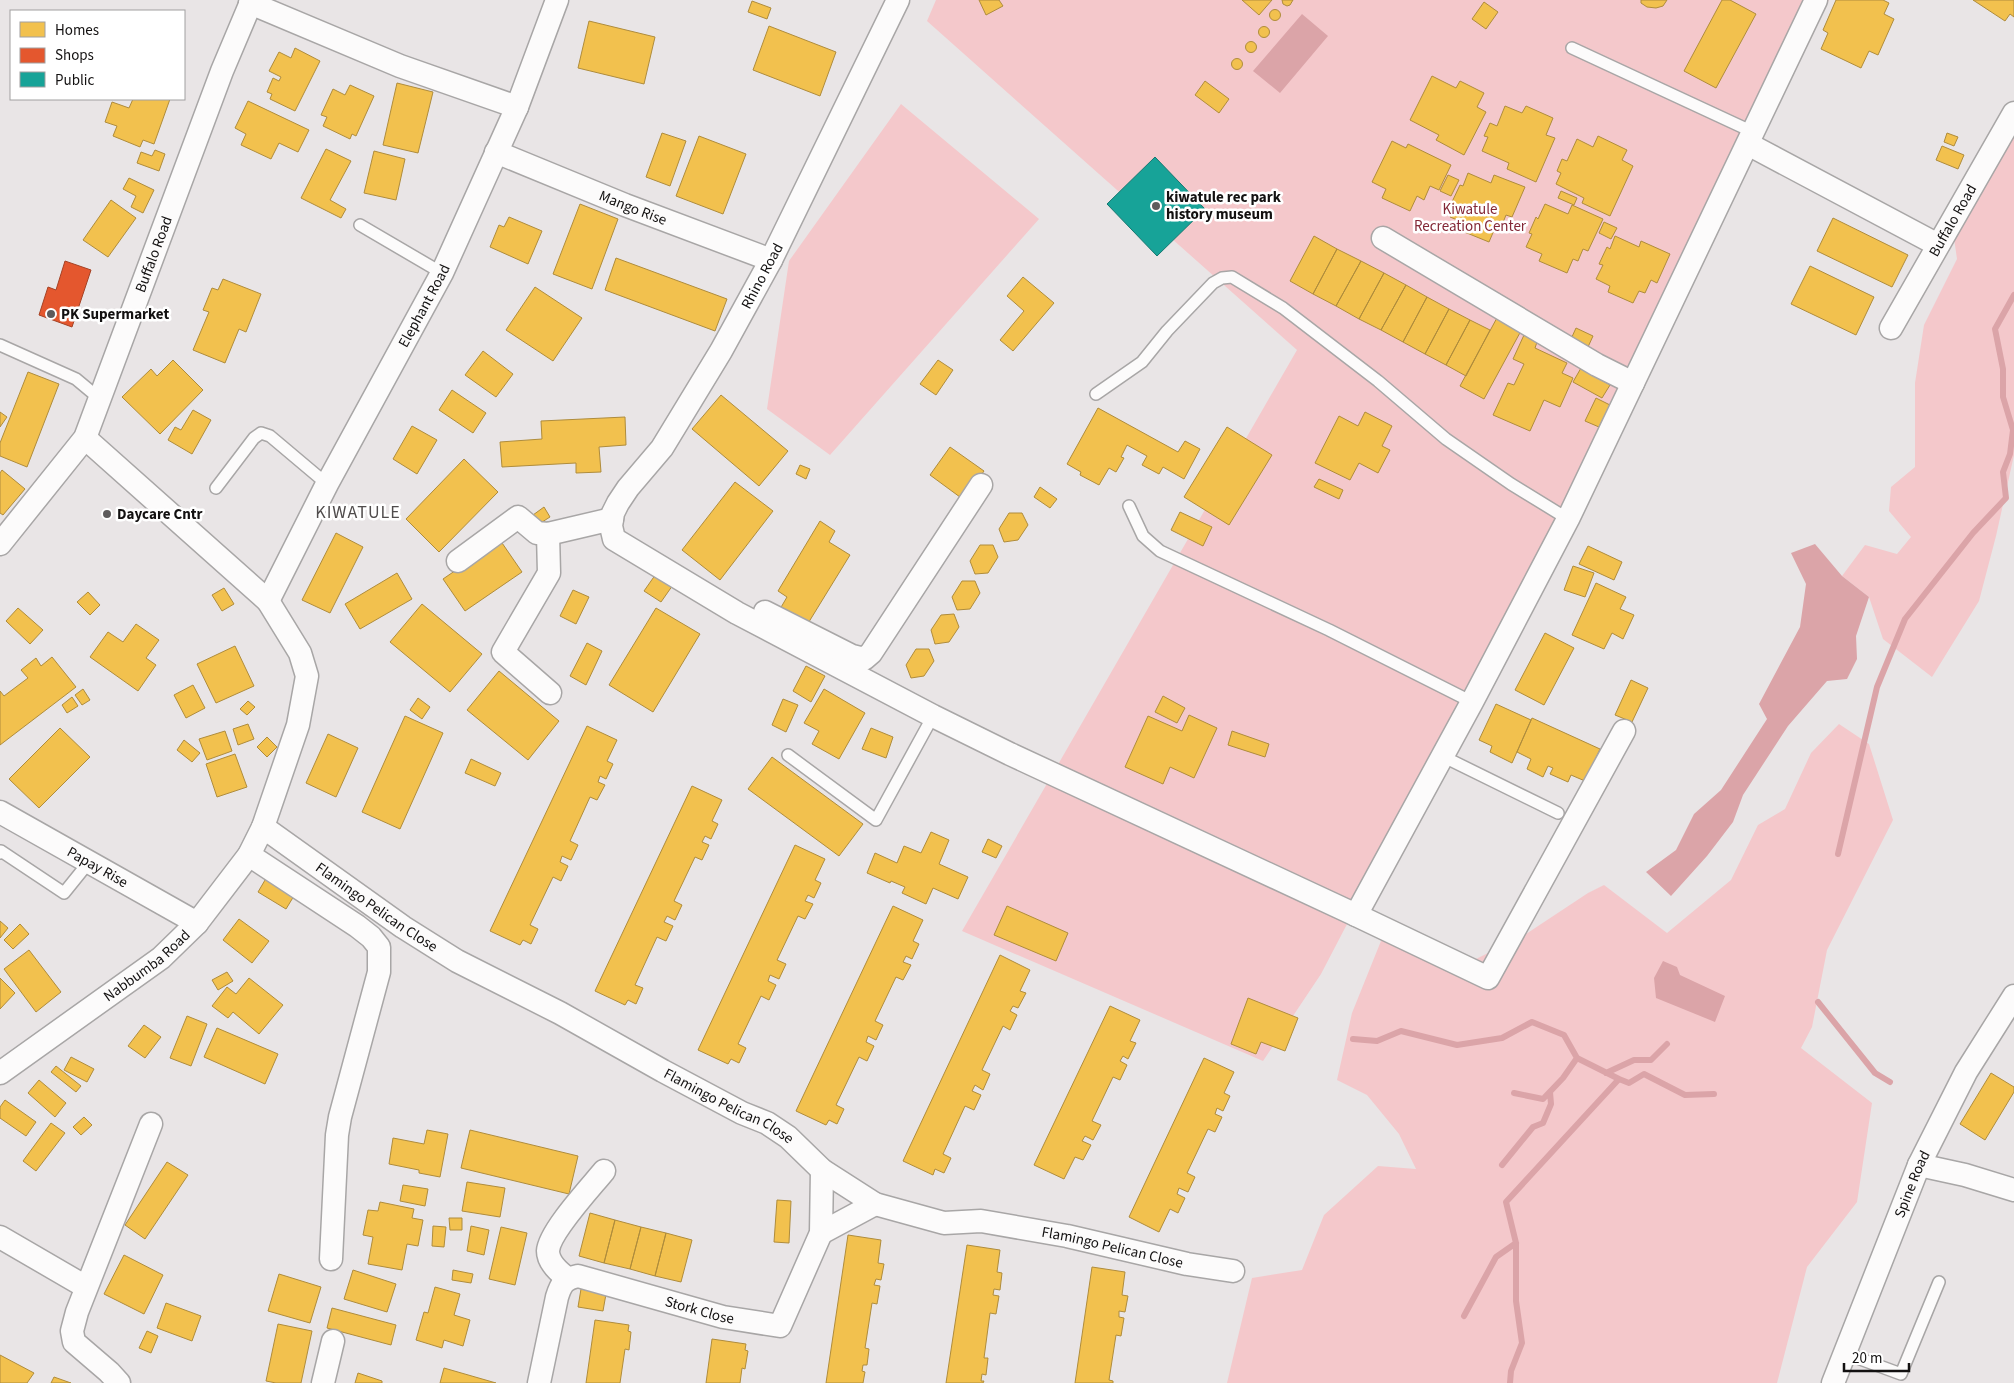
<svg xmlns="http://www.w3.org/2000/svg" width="2014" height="1383" viewBox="0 0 2014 1383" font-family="'Source Sans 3',sans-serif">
  <rect width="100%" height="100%" fill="#e9e5e6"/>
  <path fill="#f4c8cb" d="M936,0h893l-508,974 -58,87 -301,-130 335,-581 -370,-329z
    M901,104l138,115 -209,236 -63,-46 22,-148z
    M2014,128v327l-18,81 -17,65 -47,76 -49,-38 -14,-42 -27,-21 23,-31 32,9 14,-17 -22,-26 2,-24 24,-20v-84l9,-58 33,-66 -3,-21z
    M1839,724l30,20 24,76 -66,130 -15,77 -11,21 71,55 -15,99 -50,65 -30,116h-550l25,-105 50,-8 22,-55 54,-49 38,3 -17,-35 -32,-39 -30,-15 15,-67 33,-82 85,31 56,-28 62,-41 16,-8 63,48 64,-53 27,-55 27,-16 26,-56z"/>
  <path fill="#dba4a8" d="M1302,14l26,22 -48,57 -27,-22z
    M1815,544l27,32 27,21 -13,39 1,23 -10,20 -20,2 -39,45 -45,69 -10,27 -26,34 -36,40 -25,-24 30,-22 18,-36 27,-24 46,-71 -8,-15 41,-77 6,-43 -15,-31z
    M1663,961l14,6 3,8 45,21 -10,26 -59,-24 -2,-20z"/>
  <path fill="#f2c14e" stroke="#af8c3c" d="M979,0h20l4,6 -17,9z
    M1242,0h30l-13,15z
    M1282,0h11l-3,5 -3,1 -4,-2z
    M1641,0h26l-4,6 -7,2 -9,-1 -6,-4z
    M1722,0h8l26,14 -40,74 -32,-17z
    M1836,0h47l6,3 -5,11 10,5 -16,36 -9,-4 -8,17 -40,-19 7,-16 -5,-3z
    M1973,0h41v17l-4,-3 -5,7z
    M752,1l19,7 -4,11 -19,-7z
    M1484,2l14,10 -12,17 -14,-10z
    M1269.5 15a5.5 5.5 0 1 1 11 0a5.5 5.5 0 1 1-11 0Z
    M589,21l66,16 -11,47 -66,-16z
    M769,26l67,26 -16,44 -67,-26z
    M1258.5 32a5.5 5.5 0 1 1 11 0a5.5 5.5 0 1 1-11 0Z
    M1245.5 47a5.5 5.5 0 1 1 11 0a5.5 5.5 0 1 1-11 0Z
    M295,48l25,13 -25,50 -25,-12 2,-5 -5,-2 6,-14 6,3 2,-4 -12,-6 10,-19 12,6z
    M1231.5 64a5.5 5.5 0 1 1 11 0a5.5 5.5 0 1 1-11 0Z
    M1432,76l24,12 4,-7 24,12 -7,14 9,5 -22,43 -28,-15 3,-5 -29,-15z
    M1205,81l24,18 -10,14 -24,-18z
    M397,83l36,9 -15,61 -35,-8z
    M350,85l24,11 -18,40 -4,-2 -2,5 -27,-13 4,-9 -6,-2 12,-26 12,6z
    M133,99h37l-16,45 -11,-4 -3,7 -27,-11 4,-10 -12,-4 7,-20 17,6z
    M248,101l61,29 -11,22 -19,-9 -8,16 -30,-14 5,-11 -11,-6z
    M1505,106l17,7 4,-7 27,12 -7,17 9,3 -19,44 -29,-13 2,-6 -27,-12 6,-14 -4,-1 6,-13 7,3z
    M662,133l24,8 -16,45 -24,-9z
    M1947,133l11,4 -4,9 -10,-4z
    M699,136l47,18 -23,60 -47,-18z
    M1598,136l29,14 -5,10 11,6 -23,50 -28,-13 2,-5 -28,-14 5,-11 -4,-2 5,-12 5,2 10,-22 16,8z
    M1392,141l14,7 2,-4 43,21 -12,25 -9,-4 -6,14 -7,-4 -7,15 -28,-13 4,-9 -14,-7z
    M1942,146l22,9 -6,14 -22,-9z
    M326,149l25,12 -21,39 16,9 -5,9 -40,-20z
    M155,150l10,4 -6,17 -22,-8 4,-11 11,4z
    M374,151l31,8 -9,41 -32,-7z
    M1468,173l23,10 3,-8 31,12 -13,30 -6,-2 -6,15 -5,-2 -6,14 -27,-11 3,-8 -15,-6 5,-11 -4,-2 9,-19 3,1z
    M1448,175l11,5 -8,16 -11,-5z
    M129,178l25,12 -11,23 -12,-6 5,-11 -13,-7z
    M1561,191l16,7 -3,7 -16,-7z
    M111,200l25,18 -28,39 -25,-17z
    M580,204l38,15 -26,70 -39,-15z
    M1545,204l23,10 4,-9 31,14 -15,32 -5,-2 -5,12 -5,-2 -6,14 -28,-12 3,-7 -16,-7 6,-13 -3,-1 7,-16 2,2z
    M509,217l33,14 -14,33 -38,-17 9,-22 5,2z
    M1833,218l75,37 -16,32 -75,-36z
    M1604,222l13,6 -6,11 -12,-6z
    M1314,236l23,13 -24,45 -23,-13z
    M1615,236l24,11 2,-6 29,13 -13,29 -6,-3 -6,13 -6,-2 -6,12 -25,-11 2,-6 -14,-7 7,-14 -4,-1 8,-17 3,2z
    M1337,249l24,12 -25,45 -23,-12z
    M616,258l111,41 -12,32 -110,-41z
    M1361,261l23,12 -25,46 -23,-13z
    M1810,266l64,31 -18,38 -65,-31z
    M1384,273l22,12 -25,45 -22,-11z
    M1023,277l31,26 -41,48 -13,-11 24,-29 -17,-15z
    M223,279l38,15 -15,38 -7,-3 -14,34 -32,-13 16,-38 -6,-2 9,-22 6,2z
    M1406,285l21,12 -24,45 -22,-12z
    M535,287l47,31 -29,43 -47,-31z
    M1427,297l22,12 -24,45 -22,-12z
    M1449,309l21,11 -24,45 -21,-11z
    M1498,316l24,13 -38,70 -24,-13z
    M1470,320l20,10 -24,46 -20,-11z
    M1576,328l17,8 -5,11 -17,-8z
    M1524,335l13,7 -2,6 32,15 -5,10 11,5 -13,29 -16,-7 -14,31 -37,-16 15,-32 6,2 10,-21 -11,-5z
    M483,351l30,23 -17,23 -31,-22z
    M173,360l30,30 -43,44 -38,-37 29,-28 6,7z
    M938,360l15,10 -17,25 -16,-11z
    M1581,368l29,17 -8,13 -29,-16z
    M28,372l31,12 -32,83 -27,-11v-13z
    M452,390l34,23 -13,20 -34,-23z
    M721,395l67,56 -29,35 -67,-57z
    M1596,398l14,7 -11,22 -14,-6z
    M1098,408l80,44 7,-11 15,8 -16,30 -21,-12 -4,7 -17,-9 5,-9 -20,-11 -6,12 3,1 -8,14 -7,-4 -10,17 -19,-10 1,-3 -14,-8z
    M193,410l18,10 -19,34 -24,-14 7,-13 6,3z
    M0,412l7,5 -7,10z
    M1365,412l27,14 -10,20 8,4 -12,23 -19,-10 -9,17 -35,-17 24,-47 19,10z
    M625,417l1,28 -27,2 2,25 -25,1v-10l-74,4 -2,-25 42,-3 -1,-18z
    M412,426l25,14 -20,34 -24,-15z
    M1227,427l45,28 -43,70 -45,-28z
    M950,447l34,24 -20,29 -34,-25z
    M464,459l34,33 -59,60 -33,-33z
    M800,465l10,4 -4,10 -10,-5z
    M2,470l23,19 -22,26 -3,-2v-40z
    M1319,479l24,11 -4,9 -25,-12z
    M735,482l38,29 -53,69 -38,-30z
    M1040,487l17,12 -7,9 -16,-11z
    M544,507l6,10 -11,7 -6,-9z
    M1180,512l32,15 -9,19 -32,-16z
    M1009,513h13l6,12 -10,15 -14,2 -5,-13z
    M820,521l15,10 -6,11 21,13 -43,70 -27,-16 7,-12 -9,-6z
    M336,533l27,14 -33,66 -28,-13z
    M500,540l22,32 -57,39 -22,-32z
    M980,545h13l5,12 -10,16 -13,1 -5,-13z
    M1588,546l34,16 -8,18 -35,-16z
    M1573,566l21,7 -9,24 -21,-7z
    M658,571l17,11 -14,20 -17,-11z
    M397,573l15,26 -52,30 -15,-25z
    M962,581h13l5,12 -10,16 -13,1 -5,-13z
    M1596,583l30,14 -6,12 14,6 -11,24 -11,-6 -8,16 -32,-14z
    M224,588l10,16 -12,7 -10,-16z
    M573,590l16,7 -13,27 -16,-8z
    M88,592l12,13 -10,10 -13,-13z
    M422,604l60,50 -32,38 -60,-50z
    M18,608l25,22 -13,14 -24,-23z
    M656,608l44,26 -47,78 -44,-27z
    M954,614l5,13 -10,15 -14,2 -4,-14 10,-15z
    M136,624l23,16 -13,18 10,7 -18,26 -48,-34 18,-25 15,10z
    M1545,633l29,15 -30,57 -29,-15z
    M587,643l15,8 -16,34 -16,-9z
    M235,646l19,40 -38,17 -19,-39z
    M916,649h13l5,12 -10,15 -13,2 -5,-13z
    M52,657l24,30 -76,58v-54l4,5 24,-18 -7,-8 15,-12 5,8z
    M806,666l19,10 -14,26 -18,-11z
    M499,671l60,50 -31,39 -61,-50z
    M1631,680l17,8 -16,34 -17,-7z
    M193,685l12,23 -19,10 -12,-23z
    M83,689l7,11 -8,5 -7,-10z
    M824,689l41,24 -26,46 -27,-15 7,-13 -15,-8z
    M1163,696l22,12 -8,15 -22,-11z
    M72,697l6,9 -11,7 -5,-8z
    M418,698l12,9 -8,12 -12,-9z
    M783,699l15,6 -12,27 -14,-7z
    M248,701l7,6 -8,8 -7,-6z
    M1496,704l35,16 -19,43 -22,-11 2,-6 -13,-6z
    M1189,715l28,13 -23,50 -24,-11 -7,17 -38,-17 23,-51 34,15z
    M405,716l38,17 -43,96 -38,-17z
    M1532,718l68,31 -15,32 -14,-6 -3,7 -18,-8 3,-6 -5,-2 -5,11 -16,-8 4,-10 -14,-7z
    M248,724l6,15 -16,6 -5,-16z
    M587,726l30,14 -10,21 6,3 -7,15 -6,-3 -2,6 7,3 -8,15 -7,-3 -20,44 8,4 -7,15 -9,-4 -2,6 8,4 -7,15 -8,-4 -23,48 8,4 -7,15 -8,-4 -3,5 -30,-14z
    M60,728l30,29 -51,51 -30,-29z
    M871,728l22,9 -7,21 -24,-9z
    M225,731l7,20 -25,9 -8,-21z
    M1232,731l37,13 -4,13 -37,-12z
    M328,734l30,14 -22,49 -30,-14z
    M267,737l10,10 -10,10 -10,-10z
    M184,740l16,13 -8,9 -15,-12z
    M235,754l12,33 -30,10 -11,-33z
    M772,757l91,67 -24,32 -91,-67z
    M471,759l30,14 -6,13 -30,-13z
    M692,786l30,14 -10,21 6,3 -7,15 -6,-3 -3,6 7,3 -7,15 -7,-3 -21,44 8,4 -7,15 -8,-4 -3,6 9,4 -7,15 -9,-4 -22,48 8,3 -7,16 -8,-4 -3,5 -30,-14z
    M931,832l18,8 -10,24 29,13 -10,22 -25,-11 -7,16 -24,-11 3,-6 -14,-6 -1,2 -23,-10 8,-20 22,10 7,-17 17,7z
    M988,839l14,7 -6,12 -14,-6z
    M795,845l30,14 -10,21 6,3 -7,15 -6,-3 -3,6 8,3 -8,15 -7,-3 -21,44 9,4 -7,15 -9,-4 -2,6 8,4 -7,15 -8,-4 -23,48 8,4 -7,15 -8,-4 -3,5 -30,-14z
    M268,875l29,16 -11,18 -28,-17z
    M893,906l30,14 -10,21 6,3 -7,15 -6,-3 -3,6 8,3 -8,15 -7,-3 -21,44 8,4 -7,15 -8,-4 -2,6 8,4 -7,15 -8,-4 -23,48 8,4 -7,15 -8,-4 -3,5 -30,-14z
    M1007,906l61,27 -12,28 -62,-26z
    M239,919l30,22 -17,22 -29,-23z
    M0,921l8,7 -8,10z
    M20,924l9,10 -16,15 -9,-9z
    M29,950l32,42 -25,20 -32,-43z
    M1000,955l30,15 -10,21 6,2 -8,15 -5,-2 -3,5 7,4 -7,15 -7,-4 -21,44 8,4 -7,16 -8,-5 -3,6 9,4 -7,15 -9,-4 -22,48 8,4 -7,15 -9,-4 -2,6 -30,-14z
    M227,972l6,9 -15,9 -6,-10z
    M0,978l15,15 -15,16z
    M249,978l34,27 -24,29 -26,-22 -5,6 -16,-12 15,-19 9,7z
    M1248,998l50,20 -13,33 -24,-9 -5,12 -25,-10z
    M1110,1006l30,14 -10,21 6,2 -8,16 -5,-3 -3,5 7,4 -7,15 -7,-3 -21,44 9,4 -8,15 -8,-4 -3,5 9,4 -8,15 -8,-3 -11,22 -30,-14z
    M187,1016l20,8 -16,42 -21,-8z
    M144,1025l17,12 -16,21 -17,-12z
    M217,1028l61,26 -13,30 -61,-27z
    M71,1057l23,12 -7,13 -23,-12z
    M1204,1058l30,14 -10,21 6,3 -7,15 -6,-3 -2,6 7,3 -7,15 -7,-3 -21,44 8,4 -7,15 -9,-4 -2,6 8,4 -7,15 -8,-4 -11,23 -30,-15z
    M56,1066l25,20 -5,6 -25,-20z
    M1991,1073l23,14v5l-29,48 -25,-16z
    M39,1080l27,23 -11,14 -27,-24z
    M5,1100l31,22 -10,14 -26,-18v-11z
    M84,1117l8,8 -11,10 -8,-8z
    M51,1123l14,10 -29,38 -13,-10z
    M427,1130l21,4 -8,43 -21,-4v-3l-30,-6 4,-26 31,6z
    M470,1130l108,26 -9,38 -108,-26z
    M167,1162l21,13 -43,64 -20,-14z
    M467,1182l38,6 -5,29 -38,-6z
    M403,1185l25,4 -3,17 -25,-5z
    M777,1200l14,1 -2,42 -15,-1z
    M380,1202l34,7 -2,9 11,2 -5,26 -11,-2 -5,26 -34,-6 5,-27 -10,-2 5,-25 10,1z
    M590,1213l25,7 -11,43 -25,-7z
    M449,1218h13v12h-12z
    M615,1220l26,7 -11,42 -26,-6z
    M433,1226l13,1 -2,20 -12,-1z
    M471,1226l18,4 -5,25 -17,-4z
    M501,1227l26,6 -12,52 -26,-6z
    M641,1227l25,6 -11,43 -25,-7z
    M666,1233l26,7 -11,42 -26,-6z
    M848,1235l33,5 -3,23 6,1 -3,16 -5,-1 -2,6 6,1 -3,18 -5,-1 -7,45 4,1 -2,16h-4l-1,6 3,1 -2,11h-37z
    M967,1245l33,5 -3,22 5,1 -2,17 -6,-1 -1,6 6,1 -3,18 -6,-1 -6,45h4l-2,17 -4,-1 -1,7h3l-1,2h-37z
    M124,1255l39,20 -19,39 -40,-20z
    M1092,1267l33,5 -3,23 6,1 -3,16 -6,-1v6l5,1 -3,18 -5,-1 -7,45 4,1v2h-38z
    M353,1270l43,14 -9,28 -43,-13z
    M453,1270l20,4 -2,9 -19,-3z
    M279,1274l42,13 -11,36 -42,-12z
    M435,1287l25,7 -6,21 16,5 -7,26 -19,-6 -2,8 -26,-8 8,-28 4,1z
    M581,1289l25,5 -3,17 -25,-4z
    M166,1303l35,13 -9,25 -35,-13z
    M332,1308l64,17 -5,20 -64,-17z
    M595,1320l34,5 -1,6 3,1 -2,18 -4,-1 -5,34h-34z
    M278,1324l34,7 -11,52h-25l-10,-2z
    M147,1331l11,5 -7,17 -12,-5z
    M712,1339l34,5 -1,6 3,1 -3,18 -3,-1 -2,15h-34z
    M0,1355l34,18 -7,10h-27z
    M444,1368l52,15h-56z
    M358,1373l24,8v2h-27z
    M54,1377l17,6h-20z"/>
  <path fill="#e4572e" stroke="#a54225" d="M65,261l26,9 -19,57 -33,-12 9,-28 8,3z"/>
  <path fill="#17a398" stroke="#167770" d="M1155,157l50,52 -48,47 -50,-52z"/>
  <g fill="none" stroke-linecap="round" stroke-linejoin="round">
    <path stroke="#dba4a8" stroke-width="6" d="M1838,854l39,-167 28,-68 68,-86 33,-35 -3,-26 7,-18 3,-24 -10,-33v-28l-8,-40 19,-34
      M1818,1002l57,71 15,9
      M1353,1039l24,2 24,-10 56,14 45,-7 30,-16 32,13 13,23
      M1606,1073l28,-13h17l16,-16
      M1514,1093l29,6 20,-21 14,-20 42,21
      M1502,1165l31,-38 10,-4 8,-19 -1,-12
      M1464,1316l32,-59 20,-14
      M1510,1383l1,-12 11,-28 -6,-42v-58l-10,-41 113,-123 10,4 15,-9 41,21 29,-1"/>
    <g stroke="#a8a6a6" stroke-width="14">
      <path id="lane" d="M1572,48l181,84
        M360,225l82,48
        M0,345l76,34 24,20
        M1096,394l46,-32 25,-31 46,-48 9,-5 10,-1 51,31 95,73 68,58 65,45 57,35
        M216,488l38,-50 7,-5 9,3 57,48
        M1129,506l14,30 17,15 169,79 143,72
        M788,755l88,65 57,-104
        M1442,756l116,57
        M0,853l1,-2 63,42 25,-31
        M1844,1353l57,21 38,-92"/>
    </g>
    <g stroke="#a8a6a6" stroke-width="25">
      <g id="street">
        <path d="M898,0l-127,260 -50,91 -59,97 -34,40 -10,15 -5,10 -2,13 3,13 123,74 196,103 77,38 346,161 116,-213 96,-183 248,-519"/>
        <path d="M250,3l150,63 117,41"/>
        <path d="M1748,144l190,101"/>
        <path id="s1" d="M496,152l129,53 146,55"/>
        <path d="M1383,238l214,127 36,18"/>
        <path id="s2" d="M1891,328l123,-215"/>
        <path d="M548,534l1,39 -46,79 47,41"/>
        <path id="s3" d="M0,544l85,-106 137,-367 30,-71"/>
        <path d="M458,561l60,-44 19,16 11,1 64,-15"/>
        <path id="s4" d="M268,601l59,-117 115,-211 75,-166 40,-107"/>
        <path d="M765,612l87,44 12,3 7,-6 110,-168"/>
        <path id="s5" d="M0,812l197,111"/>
        <path id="s6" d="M263,827l140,100 54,34 103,52 103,58 79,42 25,10 21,14 34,33 53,34 69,19 37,-2 86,15 120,28 46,7"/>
        <path d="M249,855l108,71 14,11 8,10v25l-39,145 -3,18 -6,124"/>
        <path d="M1356,915l132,63 136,-247"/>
        <path id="s7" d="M0,1073l161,-115 36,-35 52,-68 14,-28 35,-102 9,-49 -7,-23 -32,-52 -183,-163"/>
        <path d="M1919,1165l46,10 49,15"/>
        <path d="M821,1233l54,-29"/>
        <path d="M0,1237l86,50"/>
        <path d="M567,1278c-8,-6 -19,-16 -19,-27 1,-19 43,-64 56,-80"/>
        <path d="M119,1383l-10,-11 -35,-30 -2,-11 5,-19 74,-188"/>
        <path d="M323,1383l10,-42"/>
        <path id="s8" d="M539,1383l18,-86c4,-13 7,-18 21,-21l145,41 57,9 41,-93 1,-63"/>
        <path id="s9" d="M1833,1383l86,-218 47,-93 48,-76"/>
      </g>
    </g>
    <use href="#lane" stroke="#fcfbfb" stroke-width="11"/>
    <use href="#street" stroke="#fcfbfb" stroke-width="22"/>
  </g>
  <g fill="#5e5b5c" stroke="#fff" stroke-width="2">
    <circle cx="1156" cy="206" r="5"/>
    <circle cx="51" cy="314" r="5"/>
    <circle cx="107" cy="514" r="5"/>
  </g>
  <g text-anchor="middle" stroke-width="5" stroke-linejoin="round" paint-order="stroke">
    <g font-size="15" font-weight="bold" fill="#131111" stroke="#fff" text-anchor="start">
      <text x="1166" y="202">kiwatule rec park<tspan x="1166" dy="17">history museum</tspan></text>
      <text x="61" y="319">PK Supermarket</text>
      <text x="117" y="519">Daycare Cntr</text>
    </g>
    <g font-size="15" fill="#131111" stroke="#fff">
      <text dy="5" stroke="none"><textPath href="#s1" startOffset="148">Mango Rise</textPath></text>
      <text dy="5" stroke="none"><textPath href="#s2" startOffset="124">Buffalo Road</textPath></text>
      <text dy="5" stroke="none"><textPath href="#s3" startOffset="332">Buffalo Road</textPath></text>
      <text transform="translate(762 276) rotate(-62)" y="5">Rhino Road</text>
      <text dy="5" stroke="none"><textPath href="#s4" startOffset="334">Elephant Road</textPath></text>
      <text dy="5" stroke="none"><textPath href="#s5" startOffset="112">Papay Rise</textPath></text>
      <text dy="5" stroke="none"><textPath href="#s6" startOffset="139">Flamingo Pelican Close</textPath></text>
      <text dy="5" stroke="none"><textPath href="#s7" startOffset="182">Nabbumba Road</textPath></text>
      <text dy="5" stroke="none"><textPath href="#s6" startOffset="544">Flamingo Pelican Close</textPath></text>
      <text dy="5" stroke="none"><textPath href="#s9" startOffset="214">Spine Road</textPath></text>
      <text dy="5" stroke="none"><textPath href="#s6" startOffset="964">Flamingo Pelican Close</textPath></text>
      <text dy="5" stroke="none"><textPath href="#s8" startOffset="246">Stork Close</textPath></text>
    </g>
    <g font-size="15" fill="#832736" stroke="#fff">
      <text x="1470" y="214">Kiwatule<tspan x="1470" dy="17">Recreation Center</tspan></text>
    </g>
    <g font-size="18" letter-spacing="1" fill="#504c4c" stroke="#fff">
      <text x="358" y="518">KIWATULE</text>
    </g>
  </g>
  <rect x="10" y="10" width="175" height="90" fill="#ffffff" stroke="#a1a0a0"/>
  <rect x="20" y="22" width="25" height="15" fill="#f2c14e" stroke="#a1a0a0"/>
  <text x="55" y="35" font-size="15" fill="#131111">Homes</text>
  <rect x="20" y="48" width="25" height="15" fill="#e4572e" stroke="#a1a0a0"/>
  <text x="55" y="60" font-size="15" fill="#131111">Shops</text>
  <rect x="20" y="72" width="25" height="15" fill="#17a398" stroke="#a1a0a0"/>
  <text x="55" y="85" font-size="15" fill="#131111">Public</text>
  <path d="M1844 1363v8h65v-8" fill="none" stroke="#131111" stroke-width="2.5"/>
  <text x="1852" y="1363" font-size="15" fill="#131111" stroke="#ffffff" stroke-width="4" paint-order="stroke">20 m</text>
</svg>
